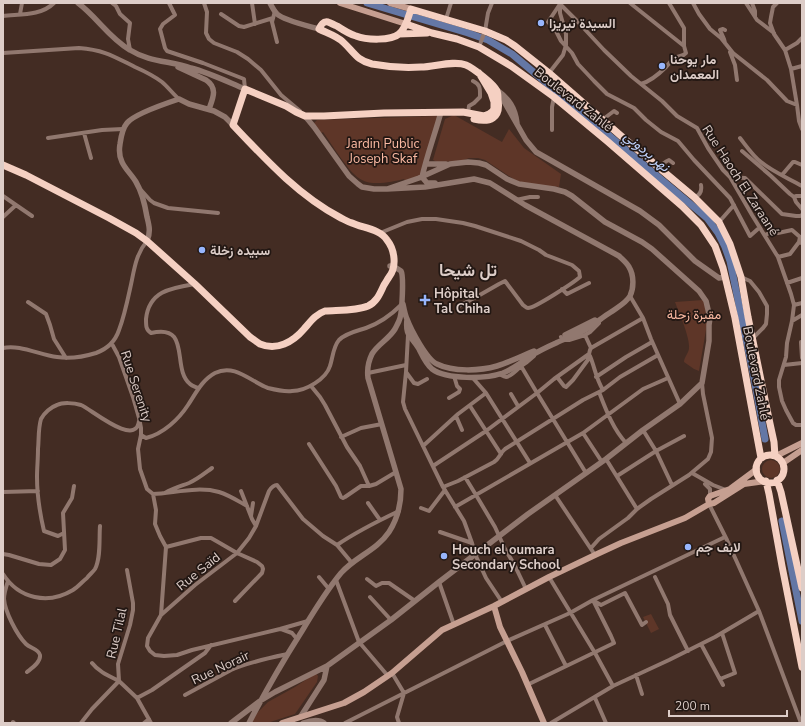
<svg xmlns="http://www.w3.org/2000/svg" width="805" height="726" viewBox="0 0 805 726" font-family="'Nunito Sans',Vazirmatn,sans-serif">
  <rect width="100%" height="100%" fill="#432c23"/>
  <path fill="#5e3628" d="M454,115l48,27 7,-13 15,19 37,26 -2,13 -33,-3 -11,-4 -30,-20 -7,-2h-9l-8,3 -24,1 -4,-2 12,-41z
    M437,116l2,2 -15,56 -19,7 -1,-2c-12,3 -31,7 -42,1 -13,-6 -30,-36 -39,-48l-2,1 -7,-10 3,-3z
    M703,300l4,8 1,10 -9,53 -5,-2 -10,-7c0,-5 5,-9 5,-14 1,-11 -10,-35 -14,-46z
    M762 469a9 9 0 1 1 18 0a9 9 0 1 1-18 0Z
    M651,614l8,15 -8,4 -8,-16z
    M316,673l2,3 -1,6 -22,32 -28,9h-17l8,-11 10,-10 27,-15z"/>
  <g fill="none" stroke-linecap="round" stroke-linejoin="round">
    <path stroke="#6477a5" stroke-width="7" d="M367,3l101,30 20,7 24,14 195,164 11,15 7,14 5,14 23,112 12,66
      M782,521l20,100"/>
    <path stroke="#91786f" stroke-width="4" d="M112,3l4,3 4,8 10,9 -2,16 2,11
      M169,3l6,12 -12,9 -3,5 5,19 2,3 36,12 41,16 1,10
      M204,3l3,9 -1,21 3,6 5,4 23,9 11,7 13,11 20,25 19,16
      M252,3l3,21
      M559,3l19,19 26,28 27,26 31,25 15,15 20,12 11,20 15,22 7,7 22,38 21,34 5,8 13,37 3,11 -2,16 -5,22 -1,14 -7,23v7l3,14 4,9 7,13 3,2h6
      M630,3l54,43 2,7c-3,4 -7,2 -11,5 -4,2 -6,6 -9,9 -7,7 -15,14 -25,17
      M669,3l15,25v18
      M693,3l6,11 11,15 11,9 12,15 34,27 20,21 10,4
      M746,3l11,17 17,13
      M752,3l3,8v6
      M777,3l-4,4 -2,10 -1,6 4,11 11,16 6,19 6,36 2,16 3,8
      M560,4l-12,18 8,9 5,10 11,12 6,11 16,17 13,13 27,14 12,12 15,12 17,9 16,19 36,38 20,38 9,-8
      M275,11l-3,11 5,20
      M20,14l2,-11
      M221,14l18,12 5,1 29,-9
      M3,16c17,-2 38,0 51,-13
      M446,19l5,-16
      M725,30l-2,-1 -3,1 4,9 1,4
      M479,47l6,-16 3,-18 4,-10
      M785,50l12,-7 5,-5
      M730,52l5,13 2,15
      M3,53l76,-5c25,2 34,8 56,19 9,4 19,9 27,15 6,5 11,12 17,17
      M791,69l11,-3
      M549,73l14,-18 3,-10v-11l-6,-21v-9
      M468,113l1,-7 5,-3 6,-6c0,-8 1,-12 -7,-16
      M602,120l12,-9 3,2
      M552,130v-23l2,-10
      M84,133l7,25
      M48,138l54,-8 21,-1
      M740,138c7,9 13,18 21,24 12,10 27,16 41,24
      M742,151l29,25 19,18 4,3
      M659,168c3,-4 5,-6 10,-8l4,3
      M782,175l11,-13h2l7,3
      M730,177l15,1 37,36 14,2h4l2,-1
      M141,190l9,10 4,3 14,5 50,5
      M3,196l13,9 -13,12
      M802,196h-6l-2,1 2,5 6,7
      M695,197c5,-2 7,-6 6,-12
      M516,200l14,-3h8
      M16,205l16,11
      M719,222l15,-17
      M380,233l27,-11 15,-3h14l27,4 12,3 46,15 18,9 7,5 26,10 7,6 1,6c-7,6 -45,31 -52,31 -2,0 -3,-2 -5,-3l-18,-24 -6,3 -21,12 -21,11
      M765,235l9,-4 4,2 14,-3 8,7 -1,5
      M778,257l12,-3 9,-12 3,1
      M741,277l9,4 9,11 8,14v8l-1,10 -3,4 -10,10
      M787,283l15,-5
      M195,284c-24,4 -46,7 -49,35 0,7 0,11 5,14 41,-10 20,36 39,51 2,2 6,3 8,4
      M562,289l5,5 22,-11
      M630,296l13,22 8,21 29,65
      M28,302l18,12 4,11 4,14 12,19
      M794,305l8,-2
      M792,321l10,-6
      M408,335l-2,37 -3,30 2,7 18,37 20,41 21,34 8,22 3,11 11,24 16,24
      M561,337l2,3h6l16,-5
      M801,342l1,16
      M112,344l7,13 14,40 6,21 2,10v7l-3,14 2,20 7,20 6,5 3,16 -1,14 5,12 6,11 -5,68
      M3,348c16,-4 37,7 54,9 13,2 26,0 39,-4 11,-4 19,-11 23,-23 5,-13 8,-27 11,-41 4,-17 5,-34 17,-48
      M591,348l-6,-13 5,-3 9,-9
      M590,356c5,12 6,23 13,34
      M784,365l18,-2
      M406,372l8,11 4,1 9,-5
      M368,373l38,-8
      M499,374c2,1 5,3 7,3 4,0 12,-8 15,-11
      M472,377l14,16 44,70
      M557,377l7,9 2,1 7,-7 17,-23
      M596,377l30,-20 26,-15
      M311,386l9,11 5,8 22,42 13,19 9,20
      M599,392l4,-2 17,-13 38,-22
      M511,394l7,12
      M449,398l10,-6 1,-3 -3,-3 -3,-10
      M470,406l31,48
      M456,416l6,14
      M643,430l13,21 16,34
      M583,433l19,29
      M141,435l5,3c17,-4 33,-19 42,-33 8,-12 14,-25 27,-32 20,-10 36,9 53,15 8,2 16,4 24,3 14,0 34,-12 38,-25 3,-9 3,-19 9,-26 7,-7 18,-9 27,-12 14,-5 25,-13 35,-23
      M341,437l20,-9 21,-4
      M309,444l27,42 5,11 2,1 2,-1 16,-11h8l7,-2 20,-12
      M423,446l35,-32 28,-21
      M606,459l31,50
      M433,466l53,-35 51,-38 -16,-27 6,-4 7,-6
      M586,473l-49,-80 17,-14 35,-25 1,-4 1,-2 52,-30
      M692,473l21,12 13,5
      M617,476l39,-25 28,-15
      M465,477l11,18 19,32 10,22 9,15 12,25
      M705,484l5,5v7
      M443,487l15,-6 36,-19c6,-4 6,-9 11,-13l78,-49 16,-8c7,18 14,37 27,51
      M241,491l11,28 4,7
      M3,492l35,-1
      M165,493c8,-5 16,-7 24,-10 9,-4 16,-10 23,-15
      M153,494c21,-1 45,-8 66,-2 10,3 19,9 28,14
      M555,495l40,60
      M368,503l12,17
      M709,504l18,36 32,71 42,112
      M455,507l128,-74 60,-44 25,-11
      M421,508l8,3 16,-21
      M251,516l2,-13
      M440,532l32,11
      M64,533l-6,3 -14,-5c-4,-17 -7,-36 -7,-54 0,-9 1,-18 1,-28 1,-9 0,-20 3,-30 3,-6 10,-12 16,-14 6,-3 17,-2 24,0 10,4 55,43 58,16
      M337,545c19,-13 41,-24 62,-34
      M166,547l35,-9h10l7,4 19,11 20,9 5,4 1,3 -1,4 -27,28
      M591,548l8,-9 29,-21 9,-9 14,-10 38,-24 19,-16 3,-7 1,-14 -9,-44 -1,-11
      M3,554l6,1 30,9 12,1 9,-6 5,-9 -2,-37 9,-15 2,-12
      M127,570l6,33v7l-3,15 -12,39 1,17 18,17 14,25
      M3,574c16,25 45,31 70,16 5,-3 9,-8 14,-12 2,-3 6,-6 8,-9 6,-11 4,-31 5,-43
      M319,577l10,12
      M549,577l46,76 18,33
      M655,577l13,27 2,11 18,36
      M367,579l9,7 6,-3h7l26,18
      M336,580l23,62 29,34
      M8,581c-2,6 -4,12 -4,18 1,13 13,36 22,45 4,4 13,5 14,11 1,7 -8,13 -13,17
      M439,582l15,43
      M370,597l21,23
      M594,601l7,4 24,-12 17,32 4,-3
      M308,621l-28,8 -88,21 -15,5 -13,1 -9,-1 -5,-4 -3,-5 1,-8 13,-23 34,-30 42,-32 12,-15 7,-12 13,-35c2,-3 4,-6 8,-6l26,34 20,17 14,9 15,18
      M545,625l21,41
      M281,629l11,4 5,6
      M701,644l22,41
      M392,673l12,20 -7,24 2,6
      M636,675l6,19
      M720,679l15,-6 -13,-40
      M527,685l87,-42 -3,-7 -18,-36
      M185,695c15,-8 31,-17 46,-25 18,-8 38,-12 57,-16
      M137,698l15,-8 53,-37 6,-8
      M595,698l11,25
      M13,722l1,1
      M81,723l11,-14 27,-28c-10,-5 -20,-9 -27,-18
      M144,723l5,-4
      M345,723l162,-82 63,-28 23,-13 132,-63
      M551,723l62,-37 56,-26 46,-23 44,-26"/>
    <path stroke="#91786f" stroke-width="5.5" d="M78,3c19,14 31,35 52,47 19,12 41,11 61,18 19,5 37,14 54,21
      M270,3c2,4 4,8 7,11 8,7 32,12 42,15
      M178,67l28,13c12,8 7,18 3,29
      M495,91l2,-1c12,9 18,17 20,33
      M494,96h4l4,2 24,42 10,12 104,59 19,14 36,36 24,17 6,-1
      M305,116l9,11 35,49 9,8 4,3 12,2h13l38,-2 43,-7 6,-1 16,4 35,22 94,51c3,3 8,7 10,11 5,8 5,21 1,29 -4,7 -12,11 -19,16 -10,6 -19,15 -30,20 -8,4 -17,7 -25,11 -9,4 -19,9 -27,14 -8,6 -16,12 -26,16 -17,6 -56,7 -71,-4 -6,-5 -10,-14 -13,-20 -8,-14 -14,-12 -12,-30
      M426,164h20
      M422,177c5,-22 13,-43 19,-65
      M422,177l5,6h8
      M147,241c4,-9 2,-16 0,-24 -2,-12 -5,-25 -11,-35 -4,-7 -11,-13 -14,-20 -3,-6 -3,-12 -2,-18 1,-7 2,-15 7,-21 7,-9 40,-20 52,-24l10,5 25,7 11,6 8,8
      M403,304c1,5 2,11 4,15 4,11 20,41 30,45 16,8 43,7 60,2 13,-4 25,-10 37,-15
      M565,335l30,-15
      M301,716l23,-36 3,-14
      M231,723l29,-22 15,-9 52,-26 64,-46 48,-38 89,-68 78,-55 37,-29 37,-26 22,-21 7,-42v-16l1,-7 -4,-17 -7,-10 -47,-42 -10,-7 -37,-20 -33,-26 -7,-4 -11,-3 -35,-5 -12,-5 -21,-14 -7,-2 -11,-1 -18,2 -31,14 -32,11
      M249,723c16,-31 34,-62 53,-92 12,-20 24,-40 39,-58 14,-16 36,-23 48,-41 9,-14 12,-27 12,-43l-33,-111c-1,-8 0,-16 4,-24 6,-10 17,-15 23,-25 2,-4 4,-7 5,-11 2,-7 4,-42 1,-47 -3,-2 -8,-5 -11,-5
      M303,723c6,-2 16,-4 21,0"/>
    <path stroke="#c69f91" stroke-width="6" d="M340,3l66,21
      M390,3l21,6
      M776,456l26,-13
      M783,463l19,-13
      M709,504l-1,-5 2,-3 20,-7 27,-20
      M494,606l6,21 22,45 22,51
      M282,723l62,-20 20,-11 28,-19 50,-43 52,-24 55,-29 46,-22 26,-12 64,-25 24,-14 5,-1 30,-19 21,-3"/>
    <path stroke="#f5d0c2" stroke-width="7" d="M406,24l26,9 25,6 22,8 32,19 43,31 53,44 75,65 19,19 14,21 8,22 12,50 26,140
      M399,34l28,-1
      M474,119c16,4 27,-1 24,-19 0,-3 0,-7 -1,-9 -3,-7 -24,-23 -31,-26 -12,-5 -32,2 -45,2 -16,1 -33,0 -49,-3 -16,-4 -18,-12 -29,-22 -6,-6 -16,-9 -24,-13 2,-4 4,-8 9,-7 3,1 6,3 9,4 6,4 12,8 19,10 10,4 35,5 43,-2 7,-6 9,-16 12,-25l74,22 21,9 9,6 34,27 71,62 74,62 25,25 11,22 11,33 7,40 21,102 5,23 1,14
      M3,165l23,10 83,43 27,15 11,8 48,43 55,53c3,2 7,5 10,7 17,7 33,-2 44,-15 7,-8 12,-15 21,-18 13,-1 31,0 43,-5 9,-4 12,-13 16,-21 2,-3 3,-5 5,-8 8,-10 6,-27 -2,-37 -7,-11 -24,-12 -35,-17 -4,-1 -7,-3 -11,-5 -42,-22 -75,-58 -108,-93l12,-36 41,17 10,6 9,4h19l60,-3 79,-1 21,4 5,-2 4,-3 1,-3v-6l-3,-9 -12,-20
      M756 469a14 14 0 1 1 28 0a14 14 0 1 1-28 0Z
      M777,480l4,12 21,96
      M766,481l3,13 13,72 20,101"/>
  </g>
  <g fill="#98b6fd" stroke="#221713" stroke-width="1.5">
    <circle cx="541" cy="23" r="4"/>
    <circle cx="662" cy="66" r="4"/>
    <circle cx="202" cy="250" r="4"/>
    <path d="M423 294h4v4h4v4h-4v4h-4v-4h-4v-4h4z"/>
    <circle cx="688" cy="547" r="4"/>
    <circle cx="444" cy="556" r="4"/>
  </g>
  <g text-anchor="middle" stroke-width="3.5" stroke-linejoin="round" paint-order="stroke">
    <g font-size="13" font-weight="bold" fill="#ddcdc8" stroke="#221713" text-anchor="start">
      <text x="549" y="28">السيدة تيريزا</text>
      <text x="670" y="64">مار يوحنا<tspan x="670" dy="15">المعمدان</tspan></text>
      <text x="210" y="255">سبيده زخلة</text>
      <text x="434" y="298">Hôpital<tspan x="434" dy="15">Tal Chiha</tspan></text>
      <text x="696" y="552">لابف جم</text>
      <text x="452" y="554">Houch el oumara<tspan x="452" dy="15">Secondary School</tspan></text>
    </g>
    <g font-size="13" fill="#ddcdc8" stroke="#221713">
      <text transform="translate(574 99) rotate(38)" y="5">Boulevard Zahlé</text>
      <text transform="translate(741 180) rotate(57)" y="5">Rue Haoch El Zaraané</text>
      <text transform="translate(757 373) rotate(79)" y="5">Boulevard Zahlé</text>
      <text transform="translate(137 386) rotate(72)" y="5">Rue Serenity</text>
      <text transform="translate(198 571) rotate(-39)" y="5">Rue Saïd</text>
      <text transform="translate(116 633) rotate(-77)" y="5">Rue Tilal</text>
      <text transform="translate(220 667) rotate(-25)" y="5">Rue Norair</text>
    </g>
    <g font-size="13" fill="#fbb9a2" stroke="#221713">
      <text x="383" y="148">Jardin Public<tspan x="383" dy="15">Joseph Skaf</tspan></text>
      <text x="694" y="319">مقبرة زحلة</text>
    </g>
    <g font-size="14" font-style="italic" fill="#bfd2fc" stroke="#221713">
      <text transform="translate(647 151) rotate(40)" y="5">نهر بردوني</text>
    </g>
    <g font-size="17" font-weight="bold" fill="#ddcdc8" stroke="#221713">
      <text x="468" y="276">تل شيحا</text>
    </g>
  </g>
  <rect width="805" height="726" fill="none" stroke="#ddcdc8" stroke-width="8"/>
  <path d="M669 710v6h118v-6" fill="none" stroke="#ddcdc8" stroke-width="2"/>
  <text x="675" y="710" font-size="12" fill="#ddcdc8" stroke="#221713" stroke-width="3" paint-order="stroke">200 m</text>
</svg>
